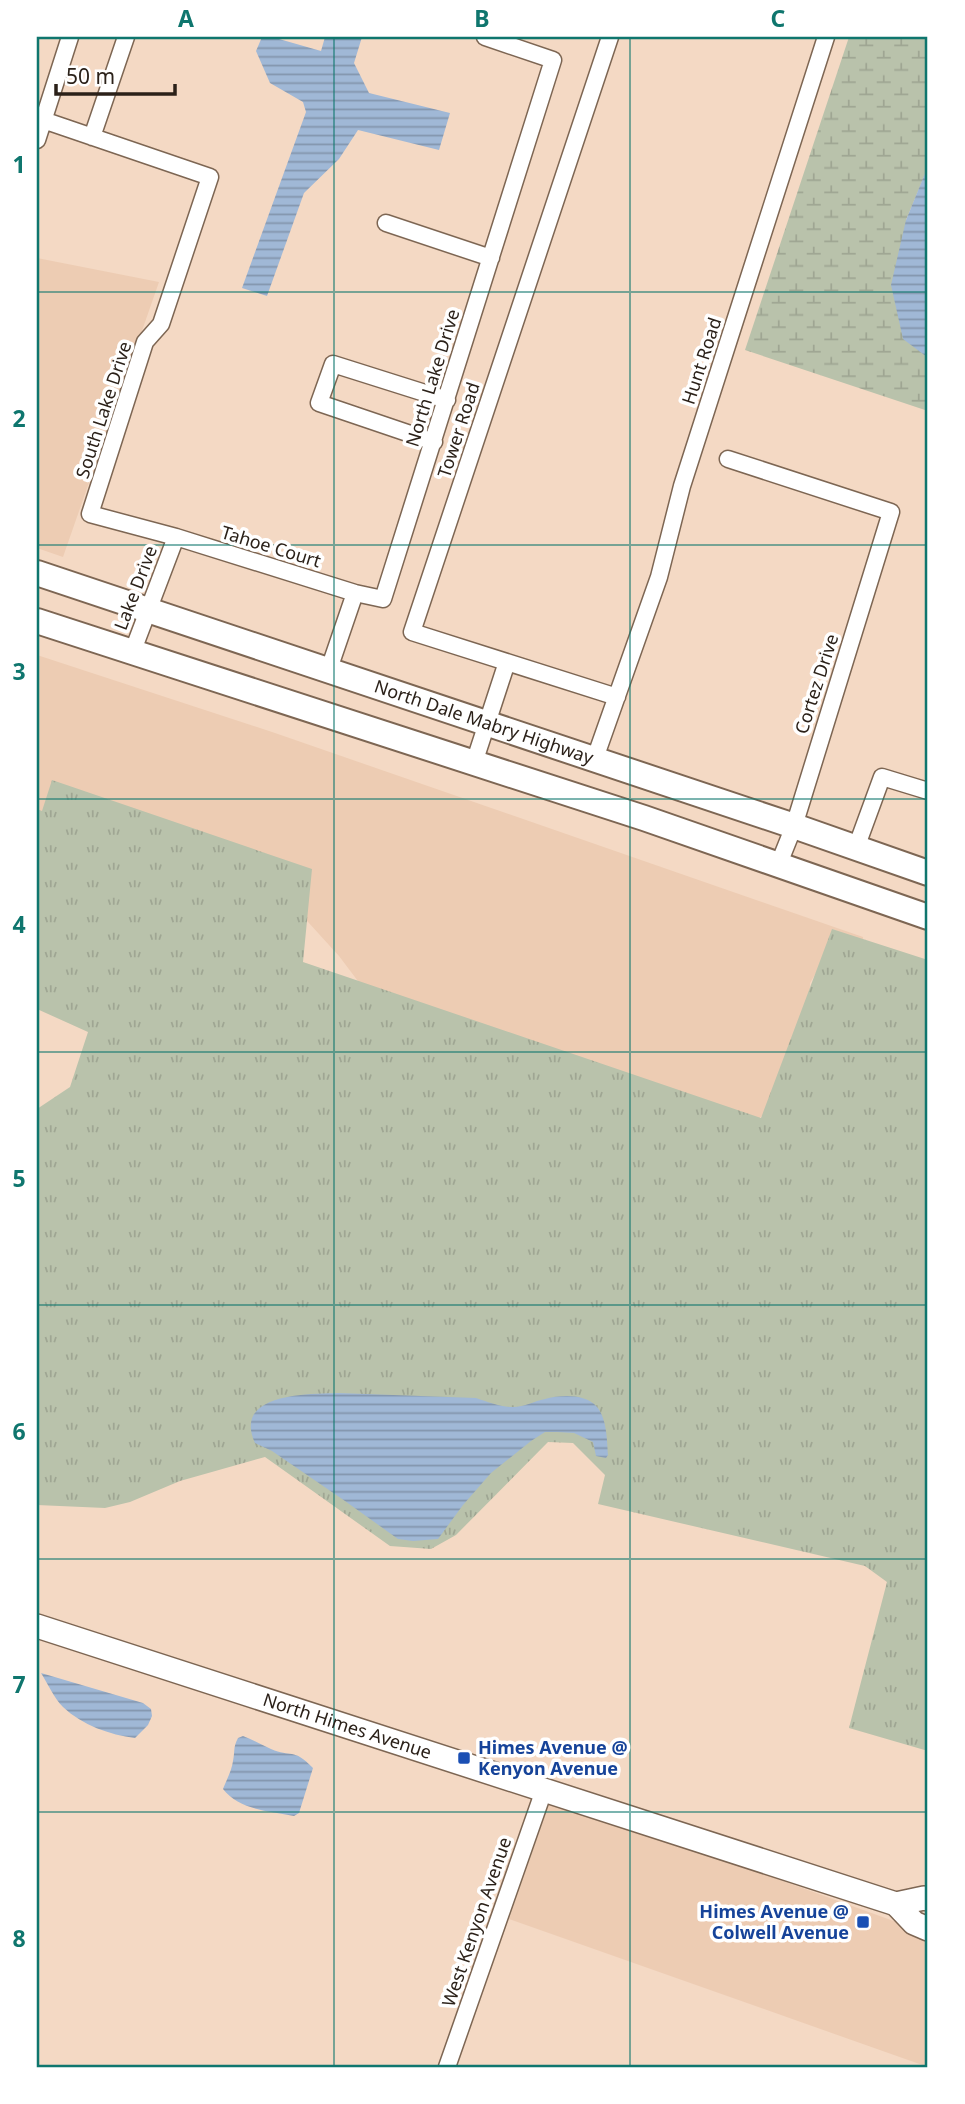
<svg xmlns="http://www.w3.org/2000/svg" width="965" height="2104" viewBox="0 0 965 2104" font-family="'Noto Sans',sans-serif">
  <defs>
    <pattern id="wetland-marsh" width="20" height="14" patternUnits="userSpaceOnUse" patternTransform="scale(1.75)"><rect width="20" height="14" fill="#b9c2ab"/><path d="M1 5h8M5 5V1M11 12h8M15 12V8" fill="none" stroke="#9fa693"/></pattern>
    <pattern id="park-tufts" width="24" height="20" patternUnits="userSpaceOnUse" patternTransform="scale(1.75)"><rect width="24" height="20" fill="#b9c2ab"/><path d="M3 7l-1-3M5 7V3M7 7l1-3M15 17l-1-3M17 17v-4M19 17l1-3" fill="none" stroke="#9fa693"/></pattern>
    <pattern id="water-rules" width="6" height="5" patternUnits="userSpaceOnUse" patternTransform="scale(1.75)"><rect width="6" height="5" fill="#a0b8d6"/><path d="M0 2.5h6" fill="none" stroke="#8395ad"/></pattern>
  </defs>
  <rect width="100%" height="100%" fill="#f4d9c4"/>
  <path fill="#edccb3" d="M37,258l122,24 -96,275 -26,-9z
    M37,655l238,78 588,204 1,17 -34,-5 -20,34 -2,54 -36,68 -15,16 -384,-120 -34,-45 -51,-56 -251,-76z
    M550,1801l105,34 247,89 26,14v129l-419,-148z"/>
  <path fill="url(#wetland-marsh)" d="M849,37h79v135h-2l-20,48 21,136h1v55l-183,-61z"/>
  <path fill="url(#park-tufts)" d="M52,780l260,89 -9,93 458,156 71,-189 96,31v791l-79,-23 38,-146 -22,-16 -267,-62 7,-29 -32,-32 -25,-1 -92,93 -25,14 -41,-3 -125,-89 -85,24 -50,21 -25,6 -68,-3v-396l33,-22 18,-55 -51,-23v-200l5,2z"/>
  <path fill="url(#water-rules)" d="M262,37h10l49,14 4,-14h37l-8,26 15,30 81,20 -11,37 -81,-20 -19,29 -35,34 -37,103 -25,-8 64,-176 -3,-10 -33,-19 -14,-32z
    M926,171l2,1 -1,185 -24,-18 -12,-54 15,-65z
    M338,1393l138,5c12,4 24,9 37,9 12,0 21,-6 32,-8 15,-4 40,-6 52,8 10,12 10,33 11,48l-2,3 -10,-2 -3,-14 -19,-9 -17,-1h-12l-14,9 -40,32 -28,32 -25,34 -25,2 -15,-2 -53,-38 -73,-50 -17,-8c-23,-50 53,-49 83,-50z
    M41,1673l102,30 8,6 1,7 -4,9 -13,13c-25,-3 -53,-13 -72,-31 -9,-9 -15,-23 -22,-34z
    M243,1736c10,4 19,9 28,13 20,9 22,-2 42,19l-14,45 -5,3c-25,-5 -55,-6 -71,-27 3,-8 9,-19 10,-28 2,-9 0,-14 5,-23z"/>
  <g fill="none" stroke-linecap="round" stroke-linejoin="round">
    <g stroke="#7d6653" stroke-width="19">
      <path id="street" d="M610,37l-198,595 205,65
        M43,120l167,57 -49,147 -16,18 -55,172 86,23 179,56 28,6 170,-539 -68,-23
        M92,137l34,-100
        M37,140l33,-103
        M386,223l105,35
        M434,442l-115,-39 14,-39 114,36
        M728,459l163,53 -97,314 -16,40
        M132,653l44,-116
        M328,672l27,-79
        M594,761l65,-184 23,-91 144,-449
        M474,763l33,-101
        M856,848l26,-71 46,14
        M447,2067l97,-277"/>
    </g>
    <g stroke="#7d6653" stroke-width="26">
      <g id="secondary">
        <path id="s1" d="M37,1626l859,278 28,-6 4,1"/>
        <path d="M896,1904l18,19 14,6"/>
      </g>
    </g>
    <g stroke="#7d6653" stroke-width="28">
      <g id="primary">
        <path id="s2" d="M37,573l757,253 134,47"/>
        <path d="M37,621l607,197 284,99"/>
      </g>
    </g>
    <use href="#street" stroke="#fff" stroke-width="16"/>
    <use href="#secondary" stroke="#fff" stroke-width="23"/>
    <use href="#primary" stroke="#fff" stroke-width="24"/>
  </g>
  <path fill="none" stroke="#0f766e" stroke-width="2" stroke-opacity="0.55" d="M334,37v2030M630,37v2030M37,292h891M37,545h891M37,799h891M37,1052h891M37,1305h891M37,1559h891M37,1812h891"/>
  <g fill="#1a4fb4" stroke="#fff" stroke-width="2.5">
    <rect x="457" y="1751" width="14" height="14" rx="3.5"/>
    <rect x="856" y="1915" width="14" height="14" rx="3.5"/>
  </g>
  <g text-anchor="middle" stroke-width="7" stroke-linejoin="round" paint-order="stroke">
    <g font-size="18" fill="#2b2119" stroke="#fff">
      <text transform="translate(702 361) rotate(-72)" y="6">Hunt Road</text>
      <text transform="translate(433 378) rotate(-73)" y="6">North Lake Drive</text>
      <text transform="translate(104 410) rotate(-72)" y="6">South Lake Drive</text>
      <text transform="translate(459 430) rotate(-72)" y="6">Tower Road</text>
      <text transform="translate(271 547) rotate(17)" y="6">Tahoe Court</text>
      <text transform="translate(136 588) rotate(-69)" y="6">Lake Drive</text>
      <text transform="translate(817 684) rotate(-72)" y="6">Cortez Drive</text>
      <text dy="6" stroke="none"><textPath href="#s2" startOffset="471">North Dale Mabry Highway</textPath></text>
      <text dy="6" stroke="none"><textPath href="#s1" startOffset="326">North Himes Avenue</textPath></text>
      <text transform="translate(477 1922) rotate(-71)" y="6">West Kenyon Avenue</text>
    </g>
    <g font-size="18" font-weight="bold" fill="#164399" stroke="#fff" text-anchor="start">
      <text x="478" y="1754">Himes Avenue @<tspan x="478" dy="21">Kenyon Avenue</tspan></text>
      <text x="849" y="1918" text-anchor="end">Himes Avenue @<tspan x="849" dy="21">Colwell Avenue</tspan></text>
    </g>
  </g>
  <rect width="965" height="2104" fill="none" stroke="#ffffff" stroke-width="77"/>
  <path d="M56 84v10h119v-10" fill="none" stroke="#2b2119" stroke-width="3.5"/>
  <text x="66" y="84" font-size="21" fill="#2b2119" stroke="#ffffff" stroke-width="5" paint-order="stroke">50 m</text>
  <rect x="38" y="38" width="888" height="2028" fill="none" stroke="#0f766e" stroke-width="2.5"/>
  <g font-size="23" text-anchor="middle" font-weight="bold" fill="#0f766e">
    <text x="186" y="27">A</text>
    <text x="482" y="27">B</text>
    <text x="778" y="27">C</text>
    <text x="19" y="173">1</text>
    <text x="19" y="427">2</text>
    <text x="19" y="680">3</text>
    <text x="19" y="933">4</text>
    <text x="19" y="1187">5</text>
    <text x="19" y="1440">6</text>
    <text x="19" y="1693">7</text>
    <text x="19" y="1947">8</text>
  </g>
</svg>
